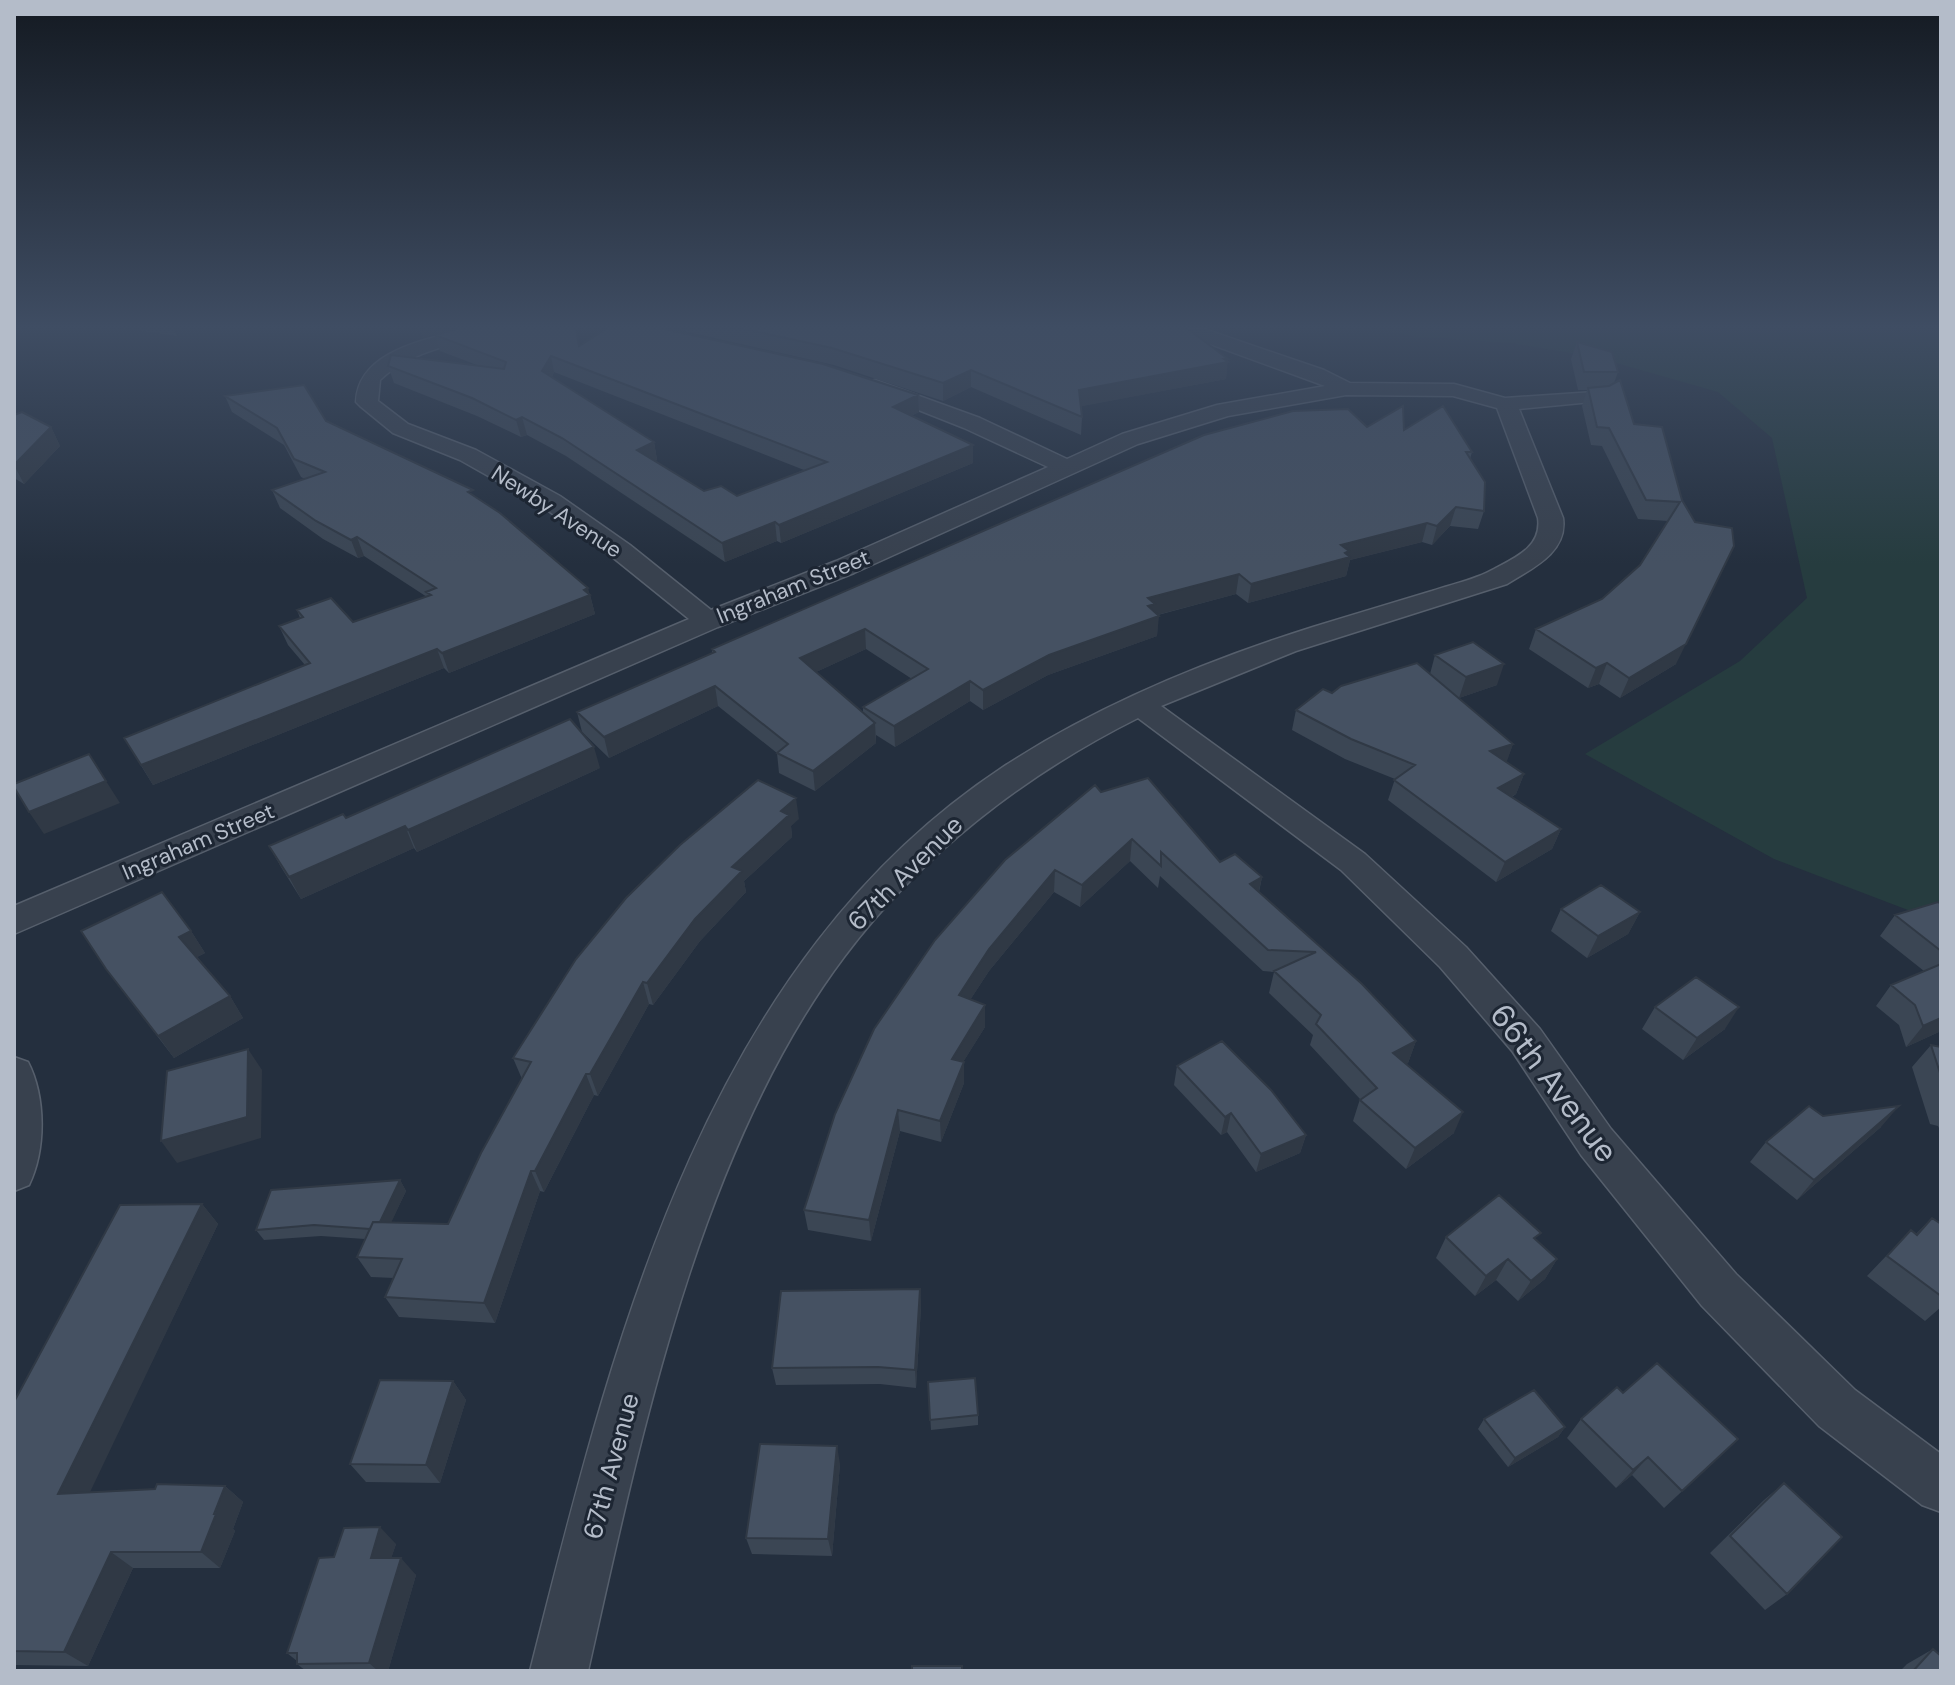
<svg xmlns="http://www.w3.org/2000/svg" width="1955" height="1685" viewBox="0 0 1955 1685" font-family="'DM Sans',sans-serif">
  <rect width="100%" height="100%" fill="#242f3e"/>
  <path fill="#263c3f" d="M1378,329h563v583l-20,3 -147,-56 -189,-105 155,-93 67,-63 -35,-160 -54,-46 -123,-35 -84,-14 -100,-7z"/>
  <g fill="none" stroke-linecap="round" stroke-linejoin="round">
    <g stroke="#565f6c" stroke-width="3">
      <path id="street" d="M465,329h29l-3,4c-37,11 -82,19 -111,47l-2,21 30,23 68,26 84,46 70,49 81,65 125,-49 212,-94 -84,-39 -96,-38 -3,-4 3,-4 7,-2 105,38 87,41 55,-25 95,-29 108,-19 -145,-53 -2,-4h26l120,41 26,13 104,1 51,14 104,-7 3,4 -3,4 -7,2 -83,8 44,109c5,34 -30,50 -56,66l-211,67 -135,55 204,148 101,93 74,82 71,100 125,145 119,116 86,64v58l-19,-7 -103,-79 -117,-120 -121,-151 -69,-104 -72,-84 -99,-97 -203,-152c-114,57 -217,137 -294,239 -145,193 -204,482 -256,714h-58c83,-328 172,-705 473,-904 95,-62 202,-106 310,-140 39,-12 79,-24 119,-36 20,-7 43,-11 62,-22 23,-12 48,-23 44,-51l-41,-110 -44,-12 -107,-1 -118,21 -90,28 -284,129 -136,54 -704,307v-28l675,-287 -78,-63 -68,-49 -83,-47 -67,-27 -33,-27 -4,-4c2,-51 69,-62 109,-73z
        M14,1057l14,5c18,35 18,88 1,123l-15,6z"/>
    </g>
    <use href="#street" fill="#38414e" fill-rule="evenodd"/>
  </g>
  <path fill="#3b4654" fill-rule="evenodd" d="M130,329h44l3,7z
    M675,329h513l39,33 -1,17 -145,27 1,11 -1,18 -110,-48 -28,14 -109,-36z
    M435,335l145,11 338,49 1,17 -8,4 62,47 -192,80 -4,-2 -52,21 -159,-106 -39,-21 -6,2 -44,-21 -83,-33 -6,-17 89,-1 -37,-14zM554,372l250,98 -67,26 -33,-5 -49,-30 2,-1 -3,-18 -102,-65z
    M1577,342l41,30 -4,11 20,41 48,76 -6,164 -56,34 -21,-14 -11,4 -59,-39 7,-20 66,-30 38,-34 28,-44 -30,-2 -36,-73 -11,-1 -9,-39 5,-16h-9l-7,-31z
    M225,396l101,25 149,75 115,99 5,19 -146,59 -5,-5 -291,117 -29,-47 181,-73 -17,-20 -9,-19 21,-8 -3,-8 56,12 74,-25 -63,-41 -6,2 -35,-19 -43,-31 -8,-18 33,-11 -4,-2 -17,-32 -52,-33z
    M14,415l37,12 9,19 -36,38 -10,-6z
    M1367,427l37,3 68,22 -2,7 14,52 -6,18 -28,-3 -18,19 -10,-3 -72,18 -4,16 -98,27 -12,-9 -78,21 -1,21 -109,39 -65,35 -13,-9 -75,46 -19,-12v8l-61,48 -36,-18 -2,-20 -59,-47 -109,52 -27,-26 -5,-20 135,-58v-5zM866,649l46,30 -49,28v6l-47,-41z
    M1435,655l62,30 -38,13 54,46 -7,18 18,12 -8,20 -4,3 49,32 -9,20 -56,33 -108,-82 7,-21 -50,-20 -53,-29 4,-20 36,-17 98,-19z
    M600,768l-183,84 -3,-4 -113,51 -20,-32 -12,-21 77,-28z
    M1101,792l119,70 42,15 -3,15 157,149 -8,22 -2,1 48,69 -48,36 -53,-48 7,-22 -50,-54 3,-10 -44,-42 5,-21 -11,-1 -103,-95 -2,12 -28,-27 -50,46 -26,-15 -65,79 -19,29 15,27 -22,35 1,21 -23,59 -41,-11 -29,110 -63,-11 -4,-20z
    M799,819l-8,7 1,11 -48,44 2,11 -46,49 -47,64 -4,-1 -51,92 -4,-1 -50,97 -4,-1 -45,132 -96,-6 -14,-20 9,-19 -23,-1 -14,-20 8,-18 -44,-3 -57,4 -8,-10 144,-50 6,11 -15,31 57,2 74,-145 -9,-21z
    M1941,904v127l-35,16 -7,-22 -23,-19 15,-21 33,-14 -44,-35 15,-21z
    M1561,909l79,3 -12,22 -41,24 -36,-27z
    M191,931l14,22 -8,4 33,39 13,22 -69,40 -68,-89z
    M1655,1007l70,22 -42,31 -41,-31z
    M1931,1045l10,2v85l-3,-6 -8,-2 -18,-57z
    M1177,1066l129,69 -6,18 -44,19 -29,-40 -6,3 -47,-50z
    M1823,1116l58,11 -84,73 -47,-38 16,-20z
    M202,1204l16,20 -129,268 136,-6 18,16 -10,27 2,2 -15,37h-87l-45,98 -74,-1v-263z
    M1932,1218l9,6v83l-16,14 -58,-45 44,-46 5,4z
    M1446,1237l91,4 20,18 -12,20 -27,22 -22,-21 -21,16 -39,-38z
    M920,1289l1,18 -5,81 -36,-4 -104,1 -4,-17z
    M453,1381l13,19 -26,83 -74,-1 -16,-18z
    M928,1382l50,33v10l-47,5z
    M1623,1393l96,64 -55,51 -32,-33 -16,13 -49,-50 14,-19z
    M1484,1419l81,8 -7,10 -50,30 -30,-38z
    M840,1464l-8,92 -80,-2 -6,-16z
    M1784,1483l3,111 -22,16 -55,-57 54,-53z
    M396,1544l-5,14 25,17 -28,96h-82l-9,-7v-3l-10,-8 47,-96z
    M1933,1649l8,22h-41l7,-7z"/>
  <path fill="#303945" d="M420,329h35l-33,9z
    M551,356l3,16 -8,16 -4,-17z
    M1228,359l-2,20 -148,28 1,-17z
    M971,370v17l-28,14v-18z
    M918,395l1,17 -25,12 -1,-17z
    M522,417l5,18 -6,2 -5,-17z
    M51,427l9,19 -36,38 -10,-19z
    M654,442l3,18 -17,8 -3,-18z
    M973,445v18l-192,80 -2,-18z
    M1456,507l-6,19 -18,19 5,-19z
    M775,522l2,19 -52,21 -3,-19z
    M1427,523l-5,19 -72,18 -4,16 -98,27 3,-19 90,-39z
    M357,537l7,19 -6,2 -7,-18z
    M1725,565l-49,99 -56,34 9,-20z
    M1239,574l-3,20 -83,22h6l-2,20 -109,39 -65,35v-20l165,-92z
    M588,588l7,26 -146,59 -7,-20z
    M865,629l1,20 -63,29 -3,-20z
    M437,649l7,19 -291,117 -12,-20z
    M1607,663l-8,21 -11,4 8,-20z
    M1504,664l-7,21 -38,13 7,-21z
    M970,681v20l-75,46 -1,-21z
    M715,686l3,20 -109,52 -5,-21z
    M875,723l1,20 -61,48 -2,-20z
    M1513,744l-7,20 -16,-13z
    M594,747l6,21 -183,84 -9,-22z
    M1524,774l-8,20 -26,14 8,-20z
    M106,781l14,22 -76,31 -15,-22z
    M796,798l3,21 -8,7 1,11 -48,44 2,11 -46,49 -47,64 -6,-22 85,-116 49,-56z
    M405,826l9,22 -113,51 -12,-22z
    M1561,829l-9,20 -56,33 9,-20z
    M1132,839l-2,22 -50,46 2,-22z
    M1055,870l-1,22 -65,79 -30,46v-22l30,-46z
    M1262,877l-5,22 -7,-15z
    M1640,912l-12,22 -41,24 11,-22z
    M191,931l14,22 -12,6 -14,-22z
    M643,982l6,22 -51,92 -8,-22z
    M230,996l13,22 -69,40 -16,-22z
    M985,1005v22l-33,53v-21z
    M1739,1007l-14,22 -42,31 14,-22z
    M1941,1018v13l-35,16 17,-21z
    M1416,1041l-8,22 -23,11 8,-21z
    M248,1049l14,21 -1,68 -84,25 -16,-22z
    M964,1062v21l-23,59 -1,-21z
    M586,1074l8,21 -50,97 -9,-21z
    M1899,1106l-18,21 -84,73 17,-20z
    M898,1110l2,21 -29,110 -2,-21z
    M1463,1112l-9,21 -48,36 9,-21z
    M1231,1113l-4,19 -6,3 4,-18z
    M1306,1135l-6,18 -44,19 5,-18z
    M531,1171l9,20 -45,132 -11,-20z
    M400,1180l6,11 -23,49 -7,-10z
    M202,1204l16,20 -137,287 -23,-17z
    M1508,1259l-12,21 -21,16 11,-20z
    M1557,1259l-12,20 -27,22 13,-20z
    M920,1289l1,18 -5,81 -1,-18z
    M453,1381l13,19 -26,83 -14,-18z
    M1565,1427l-7,10 -50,30 7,-9z
    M837,1446l3,18 -8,92 -4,-17z
    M1648,1457l-16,18 -16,13 17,-18z
    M225,1486l18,16 -10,27 2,2 -15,37 -19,-16z
    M380,1527l16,17 -10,30 -15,-16z
    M111,1552l22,16 -45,98 -24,-14z
    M401,1558l15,17 -28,96h-10l-9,-8z"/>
  <path fill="#455162" stroke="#303945" stroke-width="2" fill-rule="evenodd" d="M457,329h119l3,17 27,-17h58l159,35 95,31 -25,12 80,38 -194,80 -4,-3 -53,21 -160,-105 -40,-21 -6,3 -44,-22 -84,-32 3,-11 113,14 2,-7 -71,-27zM551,356l276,106 -90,34 -16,-10 -17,5 -67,-41 17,-8 -112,-71z
    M744,329h444l40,30h-4l4,3 -149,28 3,27 -111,-47 -28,13 -111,-35z
    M1577,342l35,10 6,20h-34z
    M1620,380l14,44 28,3 20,73 13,22 37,6 2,18 -48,98 -57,34 -22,-15 -11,5 -60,-39 66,-30 38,-34 40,-63 -34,-2 -37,-72 -12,-1 -9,-39 21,-2z
    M304,385l22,36 147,69 -5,2 32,21 88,75 -4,2 6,5 -148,58 -5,-4 -296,116 -17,-27 186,-75 -31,-37 24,-9 -6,-7 34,-12 22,24 78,-27 -5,-3 10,-4 -79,-51 -6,3 -35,-19 -44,-31 53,-18 -31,-13 -17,-31 -52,-32z
    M1403,406l1,24 39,-24 29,46h-6l19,30 -1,29 -28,-4 -19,19 -10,-3 -86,22 8,6 -4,2 5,4 -99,27 -12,-10 -91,24 7,6 -7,2 11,10 -110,39 -66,35 -13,-9 -76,45 -31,-19 65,-38 -63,-40 -65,29 75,65 -62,48 -36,-18 11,-9 -73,-58 -111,51 -27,-25 138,-60 -3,-3 492,-214 89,-24 55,-2 19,18z
    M22,412l29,15 -37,38v-50z
    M1473,642l31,22 -38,13 -31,-22z
    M1417,663l96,81 -23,7 34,23 -26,14 63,41 -56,33 -111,-82 21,-15 -64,-26 -55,-29 27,-21 9,4 9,-7z
    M570,719l24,28 -186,83 -3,-4 -116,51 -20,-31 74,-32 3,4z
    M89,754l17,27 -77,31 -15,-25v-3z
    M1148,778l72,84 15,-8 27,23 -12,7 112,100 54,57 -23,12 70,59 -48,36 -55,-48 17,-12 -61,-64 5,-9 -47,-44 42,-19 -48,-2 -107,-98v14l-29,-27 -50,46 -27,-15 -66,79 -30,46 26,10 -33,54 12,3 -24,59 -42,-11 -29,110 -65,-10 31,-96 39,-85 61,-89 70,-80 90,-75 6,7z
    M758,780l38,18 -15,13 8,4 -57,52 10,4 -47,48 -48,64 -4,-1 -53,92h-4l-51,97h-4l-47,132 -99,-6 17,-38 -45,-2 16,-35 75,2 33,-71 50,-91 -18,-4 63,-99 50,-61 54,-53z
    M1601,885l39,27 -42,24 -37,-27z
    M162,892l29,39 -12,6 51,59 -72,40 -52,-67 -25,-38z
    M1938,902l3,2v47l-46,-36z
    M1941,964v54l-18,8 -8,-21 -24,-20z
    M1696,977l43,30 -42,31 -42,-31z
    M1222,1041l49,49 35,45 -45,19 -30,-41 -6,4 -48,-51z
    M1931,1045l10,2v29z
    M248,1049l-1,68 -86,24 6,-70z
    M1809,1106l14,10 76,-10 -85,74 -48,-38z
    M400,1180l-20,42h-7l-3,7 -56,-4 -58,5 15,-40z
    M1499,1195l42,38 -7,5 23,21 -26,22 -23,-22 -22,17 -40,-39z
    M202,1204l-144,290 97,-5 2,-5 68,2 -11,28h2l-15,38h-90l-47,100 -50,-1v-249l106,-197z
    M1932,1218l9,6v72l-54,-40 24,-26 6,5z
    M920,1289l-5,81 -37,-3 -106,1 9,-77z
    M1657,1363l81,76 -56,52 -34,-34 -15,13 -52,-51 36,-32 6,6z
    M975,1378l3,37 -48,5 -2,-38z
    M380,1380l73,1 -27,84 -76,-1z
    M1534,1390l31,37 -50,31 -31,-39z
    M760,1444l77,2 -9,93 -82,-1z
    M1784,1483l58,54 -55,57 -57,-58z
    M380,1527l-9,31h30l-32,105 -72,1v-11h-10l32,-95 15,-1 10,-29z
    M1933,1649l8,7v15h-28z
    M912,1666h50v5h-50z"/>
  <linearGradient id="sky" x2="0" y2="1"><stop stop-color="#141a22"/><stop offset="0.58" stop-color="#3f4d63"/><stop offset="1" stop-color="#3f4d63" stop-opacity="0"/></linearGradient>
  <rect width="1955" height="564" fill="url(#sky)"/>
  <g text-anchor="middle" stroke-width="6" stroke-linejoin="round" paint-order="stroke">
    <g font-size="22" fill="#b4bcc9" stroke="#1d2633">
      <text transform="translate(557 511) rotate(33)" y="8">Newby Avenue</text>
      <text transform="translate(793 586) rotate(-22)" y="8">Ingraham Street</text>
      <text transform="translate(198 841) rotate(-23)" y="8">Ingraham Street</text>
    </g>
    <g font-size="26" fill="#b4bcc9" stroke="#1d2633">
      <text transform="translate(905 873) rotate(-45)" y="9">67th Avenue</text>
      <text transform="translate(611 1466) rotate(-75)" y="9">67th Avenue</text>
    </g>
    <g font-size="32" fill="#b4bcc9" stroke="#1d2633">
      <text transform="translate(1554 1083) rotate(53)" y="11">66th Avenue</text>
    </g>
  </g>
  <rect width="1955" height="1685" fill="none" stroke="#b4bcc9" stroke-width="32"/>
</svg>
